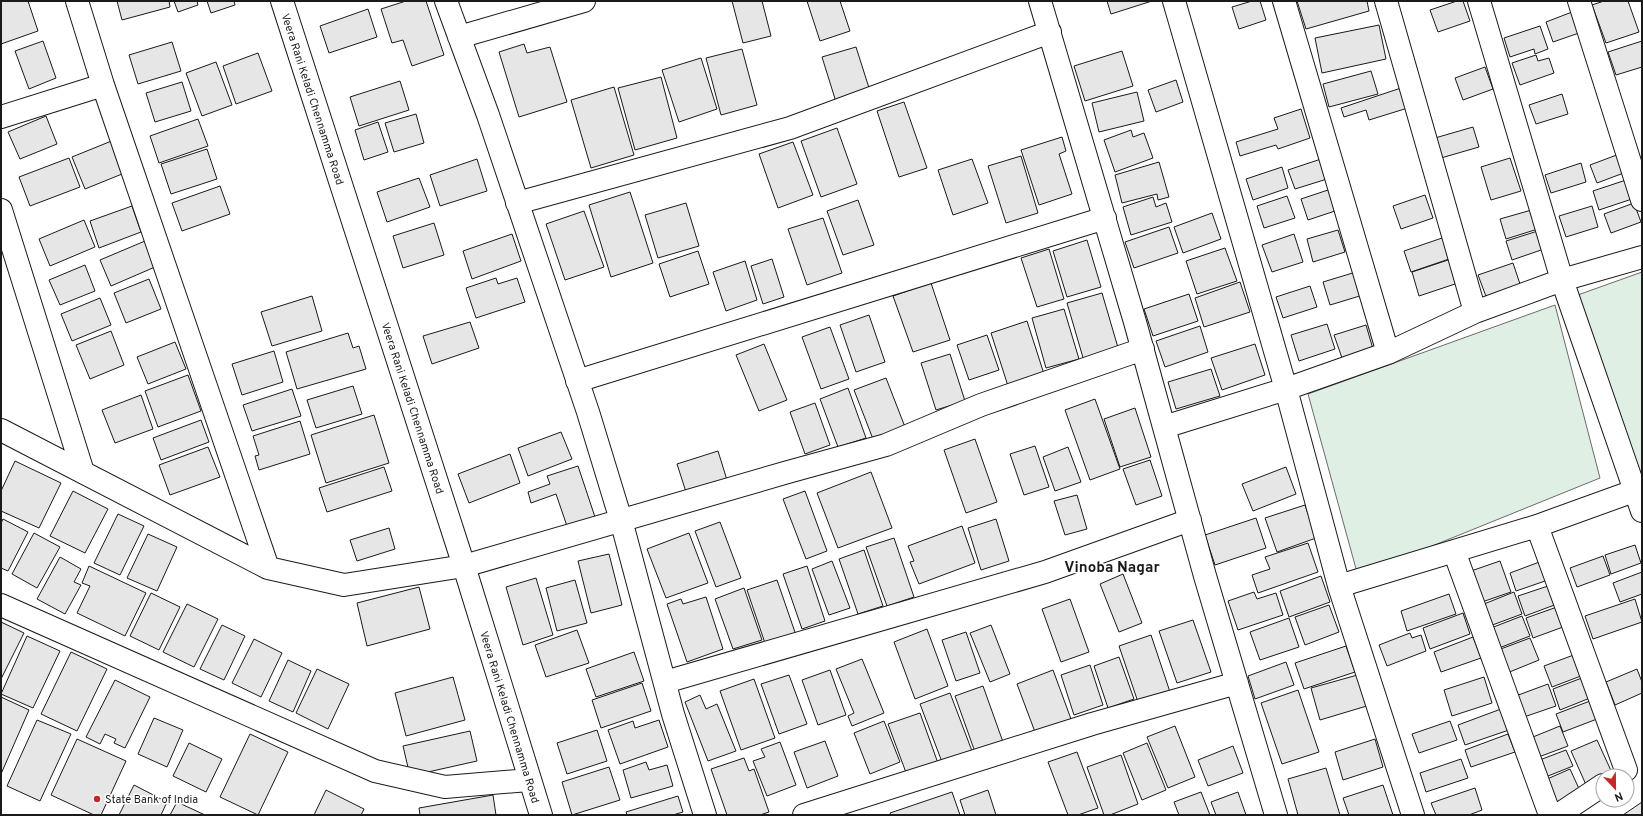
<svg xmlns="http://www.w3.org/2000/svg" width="1643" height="816" viewBox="0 0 1643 816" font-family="Overpass,sans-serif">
  <rect width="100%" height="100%" fill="#fff"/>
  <path fill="#e0efe3" stroke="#6a6a6a" d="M1642,272v203l-14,5 -53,-184z
    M1555,305l45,173 -242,98 -50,-182z"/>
  <path fill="#e6e6e6" stroke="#1a1a1a" d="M1,1h27l10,30 -37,13z
    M117,1h52l1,6 -48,13z
    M174,1h23l1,4 -20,7z
    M207,1h27l1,4 -24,8z
    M406,1h20l18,54 -32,11 -9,-26 -11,3 -11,-34z
    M732,1h30l9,35 -28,7z
    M807,1h33l10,30 -30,10z
    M1107,1h45l-41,13z
    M1252,1h8l6,19 -27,9 -7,-22z
    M1297,1h70l2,10 -63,18z
    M1457,1h6l7,20 -32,11 -8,-22z
    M1604,1h24l11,31 -33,11 -14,-38z
    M368,9l9,28 -48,16 -9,-27z
    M1572,12l7,21 -26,9 -7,-20z
    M1379,25l7,34 -64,14 -7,-35z
    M1540,26l8,23 -13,5 -1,-5 -24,8 -6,-19z
    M43,41l13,37 -27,11 -14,-38z
    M1642,41v26l-26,8 -8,-23z
    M172,42l9,29 -43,13 -9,-29z
    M524,44l3,9 23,-6 17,55 -48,15 -20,-65z
    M856,47l14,44 -34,11 -14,-45z
    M742,49l15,56 -36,10 -15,-57z
    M1122,51l11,35 -48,15 -11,-35z
    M258,53l14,38 -36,13 -13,-38z
    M1536,55l2,6 11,-3 5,15 -34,12 -8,-22z
    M701,58l16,51 -38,13 -17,-52z
    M216,62l16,43 -30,11 -16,-43z
    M1485,67l8,22 -30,11 -8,-22z
    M1371,71l7,23 -49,13 -6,-23z
    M661,77l16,61 -42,12 -17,-62z
    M1176,80l7,22 -27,10 -8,-22z
    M400,81l9,29 -50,16 -9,-29z
    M182,82l9,29 -36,11 -9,-29z
    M614,87l20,68 -43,13 -20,-68z
    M1404,87l7,20 -42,13 -3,-10 -22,7 -3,-9z
    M1137,92l7,29 -45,11 -7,-29z
    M1562,94l6,20 -32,10 -7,-19z
    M904,102l23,66 -28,9 -22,-66z
    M1301,109l9,29 -32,11 -2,-4 -36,11 -4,-14 42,-13 -4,-11z
    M416,114l8,29 -30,9 -9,-29z
    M46,116l11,28 -37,15 -12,-27z
    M198,119l10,27 -49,17 -9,-27z
    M378,122l10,30 -24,8 -9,-30z
    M1473,127l6,20 -38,11 -6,-20z
    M837,128l20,56 -36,13 -20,-56z
    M1131,130l2,7 11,-4 9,25 -38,14 -11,-32z
    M1062,137l4,14 -7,3 13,40 -33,11 -18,-55z
    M114,140l13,32 -42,17 -13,-32z
    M793,142l20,53 -35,13 -19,-54z
    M207,149l10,30 -46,15 -10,-30z
    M1622,153l7,18 -32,12 -7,-18z
    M1021,156l17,57 -32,10 -18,-57z
    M69,158l11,29 -50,19 -11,-29z
    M1510,158l11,33 -30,9 -10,-33z
    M477,159l10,32 -47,15 -10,-31z
    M972,159l16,44 -35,12 -15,-45z
    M1321,159l6,20 -32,10 -7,-19z
    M1159,162l10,35 -11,3 -1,-6 -35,9 -7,-28z
    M1581,163l5,19 -35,11 -6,-18z
    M1282,167l6,21 -35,12 -7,-21z
    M419,178l11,29 -43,15 -10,-30z
    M1626,180l6,19 -33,11 -6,-19z
    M220,186l10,28 -48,17 -10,-28z
    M1334,188l7,21 -33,11 -7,-21z
    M630,192l23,71 -42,14 -22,-72z
    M1425,195l8,23 -32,11 -8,-23z
    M1287,196l8,22 -31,10 -7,-22z
    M1153,197l3,10 10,-4 6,19 -41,13 -8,-28z
    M858,200l16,45 -31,10 -16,-44z
    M686,203l13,43 -41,12 -13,-43z
    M1634,203l7,19 -30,11 -7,-19z
    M132,206l9,26 -42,16 -9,-27z
    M1592,206l6,21 -32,10 -7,-21z
    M1535,209l6,19 -35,11 -6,-20z
    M584,211l20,56 -39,13 -19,-56z
    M1212,213l9,26 -38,14 -9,-26z
    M823,218l19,55 -35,12 -19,-56z
    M84,220l11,27 -45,19 -11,-27z
    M434,223l10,32 -41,13 -10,-32z
    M1169,227l9,26 -44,15 -9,-26z
    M1338,230l7,22 -32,10 -6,-23z
    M1541,230l6,18 -35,12 -6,-19z
    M512,234l9,27 -49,18 -9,-28z
    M1294,234l9,28 -31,10 -10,-27z
    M1445,237l7,21 -41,14 -7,-21z
    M1087,240l14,47 -34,10 -14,-46z
    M145,241l10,26 -44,19 -11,-26z
    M1225,248l12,33 -40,13 -11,-33z
    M1049,249l15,50 -27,8 -16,-49z
    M698,251l11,33 -39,13 -11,-33z
    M772,259l12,38 -21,7 -12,-38z
    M1451,259l7,24 -39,13 -7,-24z
    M745,261l12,39 -31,11 -13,-39z
    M1513,263l8,24 -34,12 -9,-24z
    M85,265l10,26 -35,14 -11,-25z
    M1356,272l7,23 -33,10 -7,-23z
    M496,278l2,6 19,-6 8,24 -49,16 -10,-30z
    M149,279l12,30 -35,14 -12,-30z
    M1240,282l10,30 -46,15 -9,-29z
    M931,283l19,57 -37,12 -20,-56z
    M1310,286l7,21 -34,11 -7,-21z
    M1102,293l17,58 -35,10 -17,-58z
    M1189,294l9,27 -45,15 -9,-27z
    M312,296l10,35 -50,15 -11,-34z
    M100,298l11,27 -39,16 -11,-27z
    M1064,309l15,50 -33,9 -14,-50z
    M869,315l16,47 -29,10 -16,-47z
    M1027,321l17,53 -36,12 -17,-53z
    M470,322l9,26 -47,16 -9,-28z
    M1327,324l8,25 -36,12 -8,-26z
    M1366,325l7,24 -31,9 -8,-23z
    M1200,326l8,26 -43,15 -9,-26z
    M830,327l19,52 -28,10 -19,-52z
    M111,331l13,34 -34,14 -14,-34z
    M348,333l5,15 6,-2 7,23 -69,20 -11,-37z
    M987,335l12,35 -30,10 -12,-35z
    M175,342l11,27 -38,15 -11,-27z
    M764,344l23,56 -28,11 -23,-56z
    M1255,344l10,31 -43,15 -11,-32z
    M274,351l9,31 -41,13 -10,-31z
    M950,354l15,47 -29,9 -15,-47z
    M1211,369l9,27 -44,13 -8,-27z
    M188,375l13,36 -43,16 -13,-36z
    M886,378l19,49 -32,12 -19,-49z
    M353,386l9,28 -46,14 -9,-28z
    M848,388l18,50 -28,9 -18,-48z
    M292,389l9,27 -49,15 -9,-26z
    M141,395l12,34 -38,14 -13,-33z
    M1095,399l25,70 -30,11 -25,-70z
    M815,403l15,42 -25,9 -15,-42z
    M1135,408l16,49 -31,10 -16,-48z
    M374,415l15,48 -63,20 -15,-48z
    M201,420l8,22 -48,18 -8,-22z
    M300,421l10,33 -51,16 -4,-14 4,-1 -6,-19z
    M561,432l11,27 -44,17 -10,-28z
    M975,439l22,63 -31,11 -22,-63z
    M1035,446l14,41 -25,8 -14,-41z
    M208,447l12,30 -50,18 -11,-30z
    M1068,447l13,35 -26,9 -12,-34z
    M718,451l9,29 -41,12 -9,-28z
    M510,454l10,29 -51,20 -11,-29z
    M1150,460l12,36 -26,9 -13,-36z
    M15,461l46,22 -22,45 -38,-17v-20z
    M578,466l18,54 -28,9 -12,-35 -25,9 -3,-11 22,-8 -3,-8z
    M384,467l8,24 -65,21 -8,-24z
    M1286,467l10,27 -43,17 -11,-27z
    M871,472l21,56 -54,20 -21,-55z
    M73,491l35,18 -23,44 -35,-17z
    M805,491l22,60 -21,8 -23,-60z
    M1077,495l10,34 -22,6 -11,-34z
    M1305,505l11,33 -39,14 -12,-34z
    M118,514l26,12 -24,49 -26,-12z
    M1256,518l10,30 -51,17 -10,-30z
    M3,519l25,13 -20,39 -7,-3v-45z
    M996,519l13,42 -28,9 -13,-42z
    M720,522l21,56 -25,9 -21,-56z
    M962,526l13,37 -56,21 -9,-22 4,-1 -6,-15z
    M389,528l6,21 -38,12 -7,-21z
    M34,533l26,14 -23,41 -25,-14z
    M689,533l19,50 -42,15 -19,-49z
    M148,534l29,13 -20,44 -30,-13z
    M894,538l20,59 -27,9 -21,-59z
    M1308,543l10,29 -60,21 -6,-18 18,-6 -5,-12z
    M1635,545l6,18 -30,11 -6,-19z
    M864,550l19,56 -25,8 -19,-55z
    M609,554l13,51 -31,8 -13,-52z
    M1603,556l7,19 -33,12 -7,-19z
    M60,557l21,12 -7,13 7,3 -16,29 -28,-15z
    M832,561l18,47 -21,7 -17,-46z
    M1500,561l11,31 -32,11 -11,-31z
    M1542,561l6,19 -32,11 -6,-18z
    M89,566l57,27 -21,43 -48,-23 13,-27 -8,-3z
    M807,566l18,55 -23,8 -19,-55z
    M1642,572v22l-22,8 -7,-19z
    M1123,574l19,49 -23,9 -19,-48z
    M1321,576l9,26 -41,15 -9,-26z
    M536,578l17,57 -30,10 -17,-58z
    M575,580l12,43 -30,8 -11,-43z
    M777,580l21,61 -30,11 -21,-62z
    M1551,585l6,19 -32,12 -7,-20z
    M419,587l11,42 -63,17 -10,-43z
    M744,588l18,52 -29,9 -18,-50z
    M1254,592l3,7 19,-6 7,22 -45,15 -10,-29z
    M1514,592l8,22 -35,13 -8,-21z
    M151,593l29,14 -21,43 -29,-14z
    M1449,594l7,20 -49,17 -6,-20z
    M706,597l17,52 -36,13 -20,-58 14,-5 2,5z
    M1070,599l19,53 -28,10 -19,-53z
    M1635,599l7,23 -49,17 -8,-23z
    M187,604l31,15 -24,48 -31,-15z
    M1329,605l10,27 -34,13 -10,-28z
    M1557,607l6,20 -30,11 -7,-20z
    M1463,613l7,21 -40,15 -7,-21z
    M1522,616l8,20 -31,12 -8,-20z
    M1289,618l10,29 -39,13 -10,-28z
    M1193,620l18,52 -34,11 -18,-52z
    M1,622l23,11 -23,46z
    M222,625l23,11 -21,44 -24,-11z
    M991,625l19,49 -20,8 -20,-49z
    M927,629l21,57 -33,13 -21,-57z
    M577,630l12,33 -43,14 -11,-32z
    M966,632l14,41 -24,8 -14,-41z
    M1410,633l2,5 9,-3 5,16 -39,15 -8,-21z
    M1151,635l21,63 -32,10 -21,-62z
    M27,636l33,15 -27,57 -32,-14z
    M1473,637l8,21 -40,14 -7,-20z
    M1530,638l9,22 -32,13 -9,-23z
    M254,639l28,14 -21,44 -29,-14z
    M1346,646l9,26 -51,17 -9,-26z
    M71,652l36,17 -30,62 -36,-17z
    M634,652l10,29 -48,16 -10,-28z
    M1579,653l7,21 -34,13 -8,-21z
    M1119,657l15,42 -26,9 -14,-42z
    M862,659l22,54 -32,13 -4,-10 6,-3 -18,-44z
    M288,660l23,11 -18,41 -24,-11z
    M1286,662l8,23 -39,14 -7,-23z
    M1090,665l13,40 -29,10 -13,-40z
    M317,669l32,15 -21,45 -32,-16z
    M1637,669l5,13v11l-27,12 -9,-23z
    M830,670l16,45 -28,10 -16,-45z
    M1053,670l18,49 -36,13 -18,-48z
    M1361,674l9,31 -50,15 -9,-32z
    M789,675l18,49 -28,10 -18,-50z
    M1587,676l8,20 -35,14 -7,-21z
    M453,677l12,43 -59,16 -11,-43z
    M1484,677l8,26 -40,13 -8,-26z
    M754,679l21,59 -34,12 -21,-59z
    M115,680l35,17 -25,51 -11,-5 2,-4 -11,-5 -5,10 -14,-7z
    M642,683l9,28 -50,17 -9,-28z
    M1548,684l8,22 -35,12 -8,-21z
    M983,686l20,56 -28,10 -20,-56z
    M1298,690l21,62 -37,12 -21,-61z
    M950,693l22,58 -30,11 -22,-58z
    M700,695l6,14 11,-5 19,47 -28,10 -23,-59z
    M1,697l28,13 -28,64z
    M1590,701l7,18 -34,13 -7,-18z
    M1501,709l8,21 -44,15 -7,-20z
    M920,713l19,53 -31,12 -20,-54z
    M154,718l29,12 -16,37 -29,-13z
    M37,720l34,14 -31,67 -33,-15z
    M659,720l9,27 -48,17 -12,-34 25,-9 2,7z
    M884,721l16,41 -30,12 -16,-41z
    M1450,721l7,19 -38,13 -7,-19z
    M1175,726l20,51 -27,11 -21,-51z
    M1560,726l8,20 -32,12 -8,-19z
    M597,730l10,31 -40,13 -10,-31z
    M470,731l7,30 -67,15 -7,-30z
    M250,734l38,18 -30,63 -38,-18z
    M1508,734l7,18 -44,15 -6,-17z
    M77,739l49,22 -25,54h-7l-43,-20z
    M1375,739l8,28 -40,13 -8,-28z
    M1597,740l16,35 -10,1 -16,11 -16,-36z
    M825,741l13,35 -31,12 -13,-36z
    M780,742l16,43 -29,11 -14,-35 12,-4 -4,-8z
    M189,743l33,16 -16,33 -33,-16z
    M1147,743l19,47 -24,10 -19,-47z
    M1233,746l10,27 -35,13 -10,-26z
    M1566,750l7,16 -30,12 -6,-17z
    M1077,752l21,56 -20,7h-10l-20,-53z
    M1121,755l17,49 -28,11h-6l-17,-48z
    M744,758l5,13 5,-2 15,43 -9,3h-33l-16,-46z
    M1461,759l7,19 -42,14 -6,-19z
    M646,762l3,8 18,-5 6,21 -42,12 -8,-28z
    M609,767l11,33 -48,15 -10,-33z
    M1326,768l14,47h-42l-10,-36z
    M1570,769l11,24 -26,11 -10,-24z
    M134,785l33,17 -6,13h-42z
    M1383,785l10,30h-44l-6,-17z
    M1475,788l7,22 -13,5h-33l-5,-12z
    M326,790l38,19 -3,6h-47z
    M988,790l8,25h-31l-5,-15z
    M952,792l8,23h-69l-1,-2z
    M1201,792l9,23h-31l-5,-13z
    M1238,792l8,23h-30l-5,-13z
    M493,795l3,20h-76l-1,-7z
    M678,796l5,16 -10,3h-46l-1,-3z
    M177,802l28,13h-35z
    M1642,802v13h-19z"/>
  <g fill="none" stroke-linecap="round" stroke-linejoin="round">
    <g stroke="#1a1a1a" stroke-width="24">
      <path id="minor" d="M77,1l26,84 165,483
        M446,1l42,114 100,297 33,108 52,194 32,101
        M1040,1l95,321 70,254 71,239
        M1174,1l112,388 53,197 74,229
        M1284,1l104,352
        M1386,1l89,311
        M1479,1l83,279 80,231
        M1579,1l63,199
        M459,37l125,-36
        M1,117l102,-32
        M517,203l273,-75 260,-96
        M1,210l82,262
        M577,381l528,-163
        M1164,427l122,-38 102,-36 87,-41 87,-32 80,-23
        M1,430l267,138 76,17 120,-19 324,-94 98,-27 95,-40 162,-56
        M1537,526l89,244
        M1454,551l96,264
        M1339,586l198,-60 105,-38
        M1,605l374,166 70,16 84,-7
        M665,682l380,-110 145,-52
        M804,815l288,-91 145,-41
        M1558,815l45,-30"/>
    </g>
    <g stroke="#1a1a1a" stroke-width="24">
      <path id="major" d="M282,1l182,565 77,249"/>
    </g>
    <use href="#minor" stroke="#fff" stroke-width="22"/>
    <use href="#major" stroke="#fff" stroke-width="22"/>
  </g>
  <circle fill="#c62828" stroke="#fff" stroke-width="1.5" cx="97" cy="799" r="4"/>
  <g text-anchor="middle" stroke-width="3" stroke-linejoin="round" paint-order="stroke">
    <g font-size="11" fill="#1a1a1a" stroke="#fff">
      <text transform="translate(313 99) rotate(72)" y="4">Veera Rani Keladi Chennamma Road</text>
      <text transform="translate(413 408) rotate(72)" y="4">Veera Rani Keladi Chennamma Road</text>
      <text transform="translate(510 717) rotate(73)" y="4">Veera Rani Keladi Chennamma Road</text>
    </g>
    <g font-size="11" fill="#1a1a1a" stroke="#fff" text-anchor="start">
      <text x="105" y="803">State Bank of India</text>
    </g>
    <g font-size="15" font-weight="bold" fill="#1a1a1a" stroke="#fff">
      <text x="1112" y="572">Vinoba Nagar</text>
    </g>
  </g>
  <rect width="1643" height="816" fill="none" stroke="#1a1a1a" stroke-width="4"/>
  <g transform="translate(1615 788) rotate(158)"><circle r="19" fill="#ffffff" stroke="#a3a3a3"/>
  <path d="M0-3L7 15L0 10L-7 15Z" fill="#c62828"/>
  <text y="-6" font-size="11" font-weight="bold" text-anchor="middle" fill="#1a1a1a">N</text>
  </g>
</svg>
